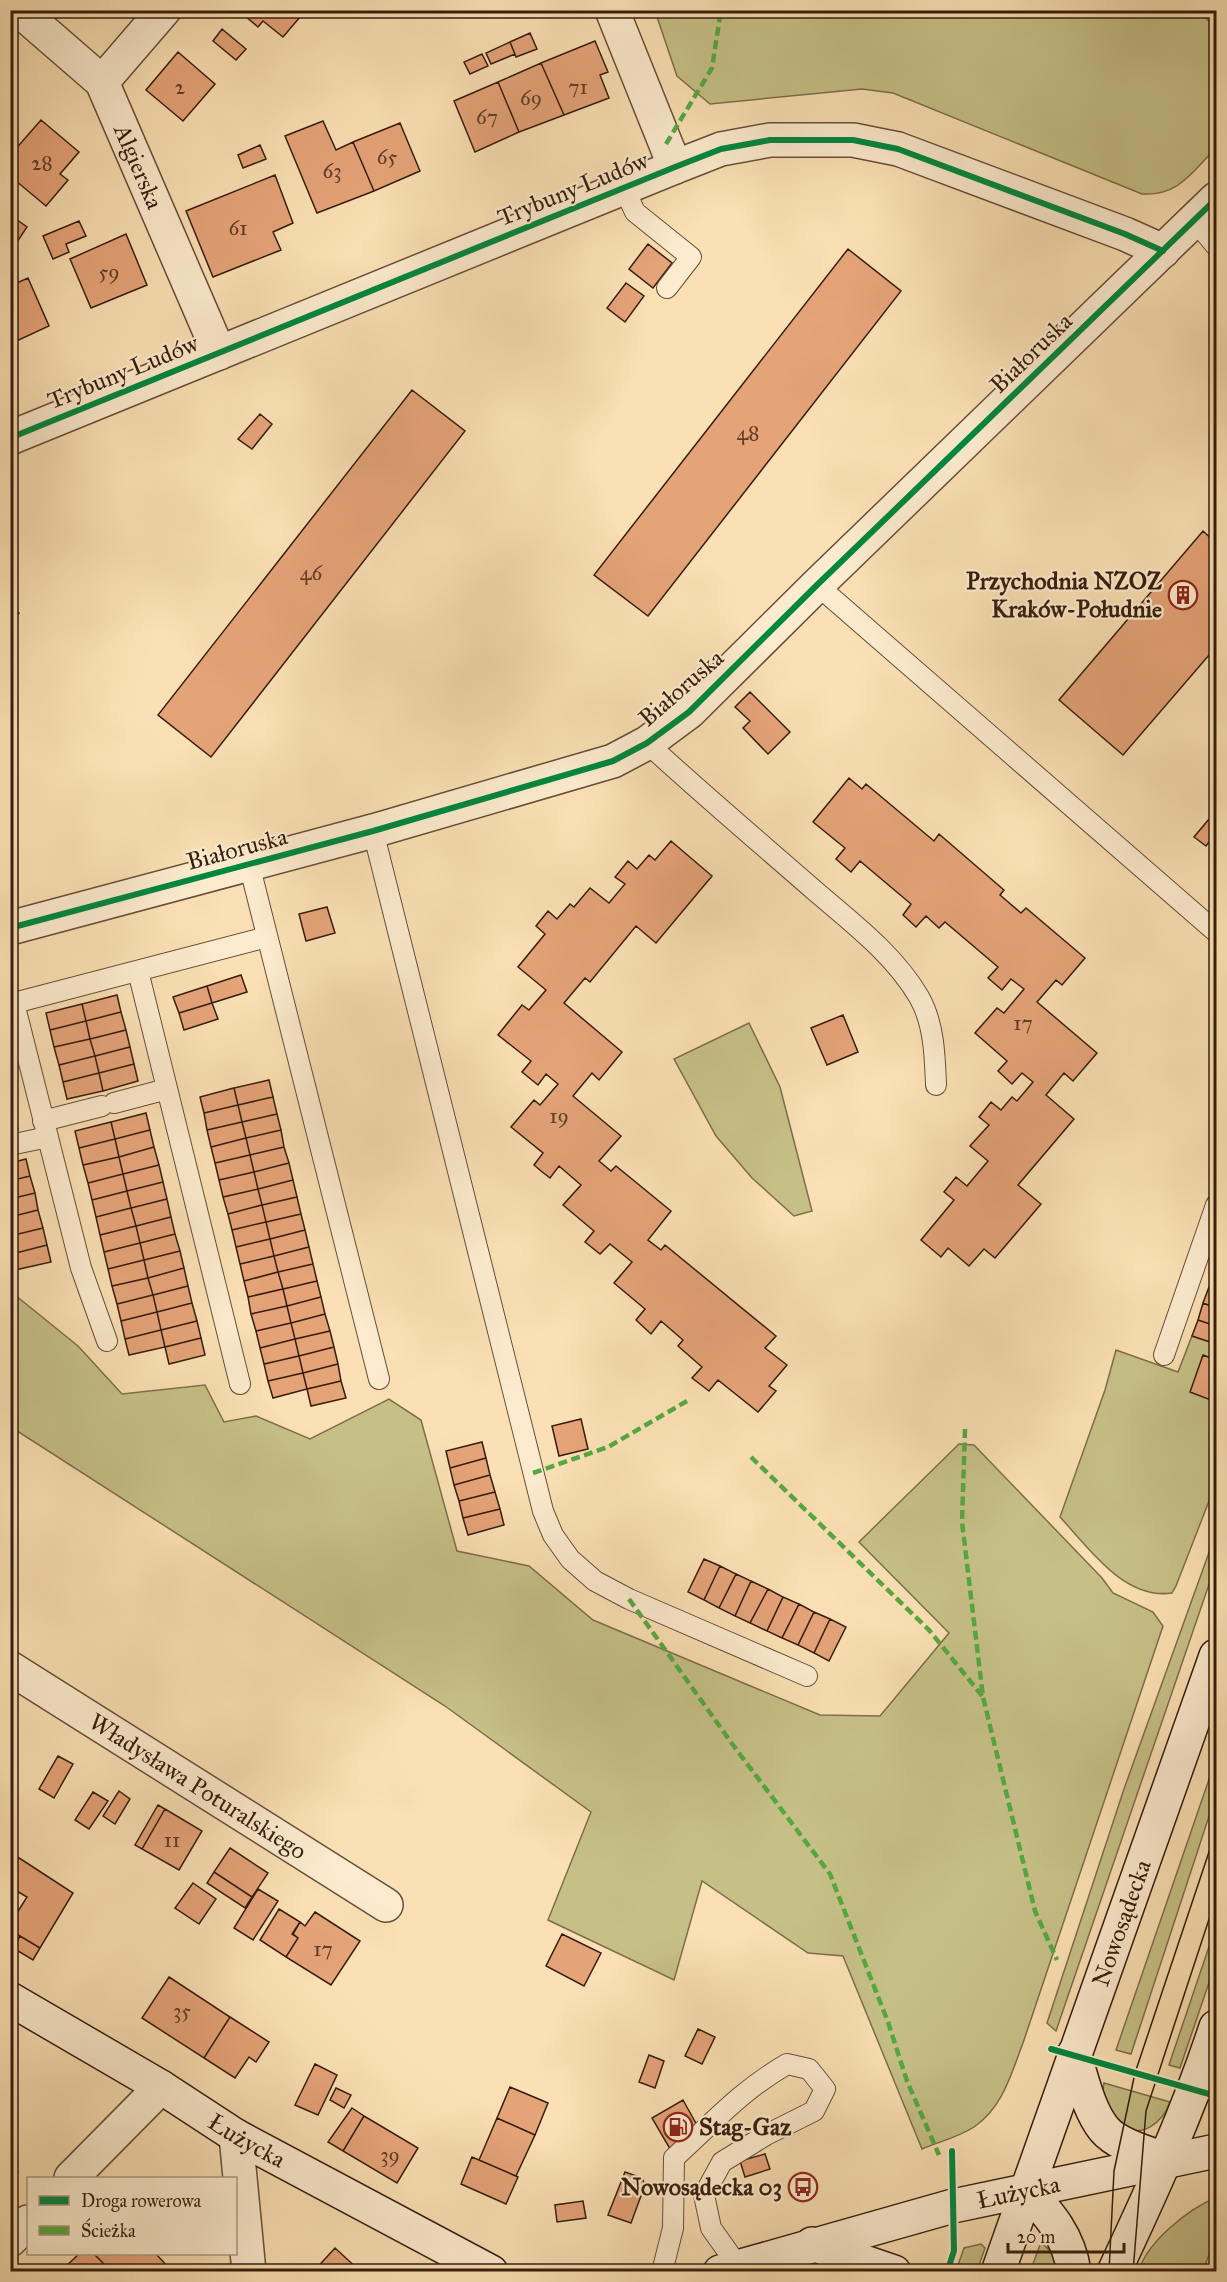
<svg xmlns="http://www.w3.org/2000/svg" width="1227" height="2282" viewBox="0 0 1227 2282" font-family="'IM FELL Great Primer',serif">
  <rect width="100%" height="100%" fill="#fae0b4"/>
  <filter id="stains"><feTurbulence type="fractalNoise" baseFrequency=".00333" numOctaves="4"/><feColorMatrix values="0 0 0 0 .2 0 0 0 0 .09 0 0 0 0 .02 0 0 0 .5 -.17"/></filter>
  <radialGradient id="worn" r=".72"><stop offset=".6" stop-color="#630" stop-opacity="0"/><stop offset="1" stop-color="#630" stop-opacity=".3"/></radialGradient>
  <path fill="#c6c087" stroke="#7e6e4a" stroke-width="1.5" d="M655,11h542l19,16v121c-24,24 -37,48 -74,46l-249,-101 -31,-4 -152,15 -33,-28z
    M749,1023l31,64 32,124 -18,5 -42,-38 -36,-42 -42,-77z
    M10,1291l68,55 44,48 83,-9 19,37 32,-6 54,23 79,-40 32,21 36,131 72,15 64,54 227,95 60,1 69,-83 -90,-91 100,-98 15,1 128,133 11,15 40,19 10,14 -140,417c-12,31 -20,64 -49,84 -15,10 -36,15 -52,22l-79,-193 -35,-3 -106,-72 -28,99 -126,-60 43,-108 -146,-106 -434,-279z
    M1192,1336l24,8v139l-40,103 -4,7c-48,7 -83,-45 -112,-76l45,-127 11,-40 62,22z
    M1216,1533v31l-160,467 -9,-8 2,-6 75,-228z
    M1216,1759v36l-85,259 -15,-4z
    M1216,1926v36l-36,106 -11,-3z
    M1104,2083l66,19c-7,20 -29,39 -51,22 -8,-5 -13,-20 -17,-28z
    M1216,2198v37l-13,36h-64c7,-28 50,-63 77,-73z
    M1041,2242l15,15 -1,14 -25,1z
    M981,2244l4,4 -8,23h-21l8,-23z"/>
  <path fill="#e5a378" stroke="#361d0c" stroke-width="1.5" d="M238,10h68l-23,27 -20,-16 -5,6z
    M222,29l24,20 -10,11 -23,-19z
    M530,33l7,16 -21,8 -6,-15z
    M595,41l13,31 -8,3 9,23 -45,17 -23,-52z
    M510,42l5,12 -24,10 -5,-11z
    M178,52l37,32 -32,37 -37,-31z
    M482,54l6,12 -18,8 -6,-12z
    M541,63l23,52 -45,17 -21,-50z
    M10,67l7,6 -7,8z
    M498,82l21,50 -44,20 -21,-51z
    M41,120l38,32 -19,22 8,6 -22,26 -36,-30v-26l3,2z
    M323,121l13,29 17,-8 21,49 -57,22 -32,-77z
    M400,123l20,48 -46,20 -21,-49z
    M260,145l6,14 -23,9 -5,-13z
    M275,175l18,48 -20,9 8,18 -68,27 -27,-66z
    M10,215l17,12 -12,18 -5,-3z
    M79,221l7,15 -20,8 3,8 -16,7 -10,-23z
    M126,234l21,51 -56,23 -21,-49z
    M648,244l24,19 -19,25 -24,-19z
    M848,249l53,42 -253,325 -54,-41z
    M28,278l21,48 -39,18v-58z
    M626,283l18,13 -19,26 -18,-14z
    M412,390l53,41 -254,326 -53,-42z
    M260,414l12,10 -20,25 -14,-10z
    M1203,531l13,12v104l-93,108 -64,-55z
    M10,606l9,7 -9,11z
    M750,692l40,40 -22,22 -25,-26 7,-7 -15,-14z
    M849,778l13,11 4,-5 68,57 5,-7 65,56 -4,5 21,18 5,-5 59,50 -23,27 -6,-5 -19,22 60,51 -24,28 -9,-8 -18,22 28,24 -56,66 23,19 -46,54 -11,-9 -15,17 -21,-18 -7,9 -20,-17 33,-40 -10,-8 12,-15 11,9 21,-25 -18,-15 19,-21 -10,-8 12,-15 10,8 11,-13 5,4 16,-19 -11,-9 -10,11 -14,-13 9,-10 -32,-28 22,-25 7,5 20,-24 -13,-10 -9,11 -14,-12 10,-11 -53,-45 -6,6 -13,-12 -10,11 -13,-12 8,-11 -51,-43 -9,11 -15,-13 9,-11 -32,-26z
    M1215,812l1,21 -10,13 -12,-9z
    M671,841l41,35 -56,67 -20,-17 -46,56 -5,-4 -21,25 58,49 -23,28 -7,-7 -19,23 48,40 -22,25 12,10 5,-5 55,45 -23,29 13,10 4,-5 111,91 -11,12 22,17 -18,21 7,5 -18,21 -40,-32 -9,11 -17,-13 10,-11 -24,-21 5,-6 -22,-19 -10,13 -15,-14 9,-11 -31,-26 18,-21 -22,-18 -10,10 -15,-12 9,-11 -31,-26 18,-20 -22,-19 -9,12 -9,-7 -7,-6 9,-12 -32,-26 23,-27 6,5 18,-21 -12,-10 -8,11 -16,-13 9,-11 -33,-26 24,-30 7,5 17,-20 -28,-23 27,-33 -9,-8 12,-15 9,8 13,-15 4,3 16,-19 19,15 16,-19 -10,-7 13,-16 9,8 12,-14 6,5z
    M327,907l8,26 -29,8 -7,-27z
    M241,975l6,17 -35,11 -5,-17z
    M207,986l5,17 -33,10 -6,-16z
    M117,995l4,17 -35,9 -4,-17z
    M212,1003l6,16 -34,11 -5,-17z
    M82,1004l4,17 -36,9 -4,-17z
    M121,1012l5,18 -36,9 -4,-18z
    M843,1015l15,37 -31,13 -16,-37z
    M86,1021l4,18 -36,8 -4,-17z
    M126,1030l4,17 -35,9 -5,-17z
    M90,1039l5,17 -36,9 -5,-18z
    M130,1047l4,17 -35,9 -4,-17z
    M95,1056l4,17 -36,9 -4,-17z
    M134,1064l4,17 -35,10 -4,-18z
    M99,1073l4,18 -36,8 -4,-17z
    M269,1080l4,17 -35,8 -4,-17z
    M234,1088l4,17 -34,8 -4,-16z
    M273,1097l4,17 -35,8 -4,-17z
    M238,1105l4,17 -35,8 -3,-17z
    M14,1112l4,18 -8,2v-19z
    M146,1113l4,17 -35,9 -4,-17z
    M277,1114l4,16 -35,8 -4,-16z
    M111,1122l4,17 -36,9 -4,-17z
    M242,1122l4,16 -35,9 -4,-17z
    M150,1130l4,17 -35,10 -4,-18z
    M281,1130l3,17 -34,8 -4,-17z
    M246,1138l4,17 -35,8 -4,-16z
    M115,1139l4,18 -36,8 -4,-17z
    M154,1147l5,18 -36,9 -4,-17z
    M284,1147l5,16 -35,9 -4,-17z
    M250,1155l4,17 -35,8 -4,-17z
    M119,1157l4,17 -35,9 -5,-18z
    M26,1159l4,17 -20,5v-18z
    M289,1163l4,17 -35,9 -4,-17z
    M159,1165l4,17 -36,9 -4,-17z
    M254,1172l4,17 -35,8 -4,-17z
    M123,1174l4,17 -35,9 -4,-17z
    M30,1176l5,17 -25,6v-18z
    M293,1180l4,17 -35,8 -4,-16z
    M163,1182l4,17 -36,9 -4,-17z
    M258,1189l4,16 -34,9 -5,-17z
    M127,1191l4,17 -35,9 -4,-17z
    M35,1193l3,17 -28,7v-18z
    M297,1197l4,17 -35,8 -4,-17z
    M167,1199l4,18 -35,9 -5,-18z
    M262,1205l4,17 -34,8 -4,-16z
    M131,1208l5,18 -36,9 -4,-18z
    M38,1210l5,18 -33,8v-19z
    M301,1214l4,16 -35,9 -4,-17z
    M171,1217l4,17 -35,9 -4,-17z
    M266,1222l4,17 -34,8 -4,-17z
    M136,1226l4,17 -36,9 -4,-17z
    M43,1228l4,17 -35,9 -2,-18z
    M305,1230l4,17 -35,9 -4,-17z
    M175,1234l5,17 -36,9 -4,-17z
    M270,1239l4,17 -34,8 -4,-17z
    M140,1243l4,17 -36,9 -4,-17z
    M47,1245l4,17 -36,8 -3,-16z
    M309,1247l4,17 -35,8 -4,-16z
    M180,1251l4,17 -36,10 -4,-18z
    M274,1256l4,16 -34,9 -4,-17z
    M144,1260l4,18 -36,8 -4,-17z
    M313,1264l4,17 -34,8 -5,-17z
    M184,1268l4,18 -35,9 -5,-17z
    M1215,1270l1,1v19l-7,-3z
    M278,1272l5,17 -35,8 -4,-16z
    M148,1278l5,17 -36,9 -5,-18z
    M317,1281l4,16 -34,9 -4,-17z
    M188,1286l4,17 -35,9 -4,-17z
    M1209,1287l7,3v18l-13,-5z
    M283,1289l4,17 -36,8 -3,-17z
    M153,1295l4,17 -36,9 -4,-17z
    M321,1297l4,17 -34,9 -4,-17z
    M192,1303l5,18 -36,9 -4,-18z
    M1203,1303l13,5v18l-18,-6z
    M287,1306l4,17 -35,8 -5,-17z
    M157,1312l4,18 -36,9 -4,-18z
    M325,1314l5,17 -35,8 -4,-16z
    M1198,1320l18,6v18l-24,-8z
    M197,1321l4,17 -36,9 -4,-17z
    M291,1323l4,16 -35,9 -4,-17z
    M161,1330l4,17 -36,8 -4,-16z
    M330,1331l4,16 -35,9 -4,-17z
    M201,1338l4,17 -36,9 -4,-17z
    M295,1339l4,17 -35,8 -4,-16z
    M334,1347l4,17 -35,9 -4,-17z
    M1203,1355l13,5v42l-26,-10z
    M299,1356l4,17 -35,8 -4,-17z
    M338,1364l3,17 -34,8 -4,-16z
    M303,1373l4,16 -34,9 -5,-17z
    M341,1381l5,17 -35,8 -4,-17z
    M581,1419l7,30 -29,7 -7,-30z
    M482,1442l4,16 -36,10 -4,-17z
    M486,1458l4,17 -36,10 -4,-17z
    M490,1475l5,17 -36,9 -5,-16z
    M495,1492l5,17 -37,9 -4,-17z
    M500,1509l4,16 -36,10 -5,-17z
    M704,1559l16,7 -16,34 -16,-8z
    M720,1566l16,8 -17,34 -15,-8z
    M736,1574l15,7 -16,35 -16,-8z
    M751,1581l17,8 -18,34 -15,-7z
    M768,1589l15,8 -16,34 -17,-8z
    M783,1597l16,7 -17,34 -15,-7z
    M799,1604l15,8 -16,33 -16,-7z
    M814,1612l16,7 -16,34 -16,-8z
    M830,1619l16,8 -17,34 -15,-8z
    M58,1756l15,8 -19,34 -15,-9z
    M119,1791l11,8 -15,25 -12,-8z
    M93,1792l15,9 -19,28 -14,-9z
    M158,1805l7,4 -23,40 -7,-4z
    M165,1809l37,22 -23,39 -37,-21z
    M230,1848l38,25 -16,24 -38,-25z
    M10,1852l63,41 -33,55 -30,-18v-6l17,-27 -17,-10z
    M214,1872l38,25 -7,11 -38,-25z
    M193,1883l23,16 -17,25 -24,-16z
    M258,1889l20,12 -25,39 -19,-12z
    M279,1909l21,13 -8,12 6,4 -12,19 -26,-17z
    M315,1912l45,29 -29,44 -45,-28 12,-19 -5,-4 7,-12 5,4z
    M562,1934l39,19 -17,33 -38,-20z
    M20,1936l20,12 -7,12 -20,-12z
    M169,1977l61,40 -26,41 -62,-40z
    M230,2017l39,25 -13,20 -7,-5 -14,21 -31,-20z
    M698,2029l17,8 -13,27 -17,-8z
    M649,2055l15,6 -9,27 -16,-6z
    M315,2064l22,11 -19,40 -23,-10z
    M510,2087l38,16 -13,32 -38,-17z
    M336,2088l15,7 -7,13 -14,-8z
    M683,2100l20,36 -30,18 -21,-36z
    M352,2108l12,8 -21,35 -15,-9z
    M364,2116l54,32 -21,35 -54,-32z
    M497,2118l38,17 -19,41 -37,-16z
    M765,2154l5,15 -25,8 -5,-16z
    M472,2157l46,20 -12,27 -45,-20z
    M10,2165l8,7 -8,8z
    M625,2172l17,6 3,7 -14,38 -23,-8z
    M583,2201l3,17 -29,4 -2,-17z
    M335,2248l25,23v1h-47z
    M79,2254h15l18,18h-44l-4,-4z
    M94,2254h62l17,18h-61z
    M366,2265l7,7h-13z"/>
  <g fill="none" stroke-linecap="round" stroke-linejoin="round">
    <g stroke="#674e36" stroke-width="22">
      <path id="lane" d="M624,188l11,24 56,45 -24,31
        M1195,221l21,25
        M817,585l399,347
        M647,743c54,50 111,98 167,147 37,32 80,64 105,107 15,26 16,59 17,88
        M373,831l170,680 10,24 17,24 25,22 34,18 178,77
        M249,864l130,515
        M138,971l102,413
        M114,1103l53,-14
        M43,1121l59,-15
        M10,1145l38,-8
        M107,1341l-26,-73 -67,-265 253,-66
        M1164,1355l52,-150
        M662,2272l11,-44 1,-70c40,-36 65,-66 113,-94l22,5 16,20 -11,22 -48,24 -44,27 -18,33 7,33 27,38"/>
    </g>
    <g stroke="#674e36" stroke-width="36">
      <g id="street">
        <path id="s1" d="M19,10l83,72 117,271"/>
        <path d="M612,10l63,157"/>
        <path d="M102,82l62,-72"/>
        <path d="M10,438l665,-271 46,-18 49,-9h83l45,9 227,85 38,17"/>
        <path d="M10,928l363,-97 240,-70 34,-18 42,-31 128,-127 399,-386"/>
        <path id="s2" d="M10,1668l376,237"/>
        <path d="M236,2136l13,136"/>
        <path d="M71,2178l90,-91"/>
        <path d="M10,2240l18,-18"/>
      </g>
    </g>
    <g stroke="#361d0c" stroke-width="36">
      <g id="secondary">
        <path id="s3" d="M10,1999l151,88 75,49 255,136"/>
        <path d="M1074,2054c8,24 14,55 30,75 13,16 44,24 63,31"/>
        <path d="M1026,2189c23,25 43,47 48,83"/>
        <path d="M812,2244l82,28"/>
        <path id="s4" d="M720,2272l233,-66 263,-55"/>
        <path id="s5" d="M998,2272l218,-616"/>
        <path d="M1114,2272c38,-81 74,-160 102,-245"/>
      </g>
    </g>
    <use href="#lane" stroke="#fcebce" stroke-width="20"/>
    <use href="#street" stroke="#fcebce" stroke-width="33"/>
    <use href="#secondary" stroke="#fcebce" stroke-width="33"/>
    <path stroke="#361d0c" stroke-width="1.5" d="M1109,2272l5,-101 21,-98 81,-242
      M1133,2272l13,-161 70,-213"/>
    <path stroke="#55a941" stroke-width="4.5" stroke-dasharray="9 4.5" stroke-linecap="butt" d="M666,144l46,-76 9,-58
      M965,1429l-3,93 21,175 52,214 22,49
      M751,1457l178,173 54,67
      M533,1473l75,-26 79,-46
      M629,1599l104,146 97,129 58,148 19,59 32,74"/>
    <g stroke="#fcebce" stroke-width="10">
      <path id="cycleway" d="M10,438l665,-271 46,-18 49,-9h83l45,9 227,85 38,17
        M10,928l363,-97 240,-70 34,-18 42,-31 128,-127 399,-386
        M1051,2049l165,47
        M947,2272l7,-21 -2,-100"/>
    </g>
    <use href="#cycleway" stroke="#00873e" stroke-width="6"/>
  </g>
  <defs>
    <g id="building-ring" transform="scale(1.5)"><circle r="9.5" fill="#fcebce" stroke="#8f2418" stroke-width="1.5"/><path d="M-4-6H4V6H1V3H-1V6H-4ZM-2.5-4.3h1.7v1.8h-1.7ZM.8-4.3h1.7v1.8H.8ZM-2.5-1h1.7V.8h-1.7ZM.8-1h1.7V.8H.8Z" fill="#8f2418"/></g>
    <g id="fuel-ring" transform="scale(1.5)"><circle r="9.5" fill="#fcebce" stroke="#8f2418" stroke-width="1.5"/><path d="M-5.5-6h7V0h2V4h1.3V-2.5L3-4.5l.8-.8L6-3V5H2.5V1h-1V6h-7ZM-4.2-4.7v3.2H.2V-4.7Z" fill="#8f2418"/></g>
    <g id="bus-ring" transform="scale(1.5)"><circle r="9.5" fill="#fcebce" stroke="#8f2418" stroke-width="1.5"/><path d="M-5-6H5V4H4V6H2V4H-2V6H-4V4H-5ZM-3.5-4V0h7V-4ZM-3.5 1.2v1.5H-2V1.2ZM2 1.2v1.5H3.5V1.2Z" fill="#8f2418"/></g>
  </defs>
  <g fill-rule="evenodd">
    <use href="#building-ring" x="1183" y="595"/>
    <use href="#fuel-ring" x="678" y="2127"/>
    <use href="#bus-ring" x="803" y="2187"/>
  </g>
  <g text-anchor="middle" stroke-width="4.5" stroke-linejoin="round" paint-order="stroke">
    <g font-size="21" fill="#623e27">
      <text x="180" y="94">2</text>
      <text x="578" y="94">71</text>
      <text x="531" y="105">69</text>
      <text x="487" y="124">67</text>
      <text x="387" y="164">65</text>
      <text x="42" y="170">28</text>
      <text x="332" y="178">63</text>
      <text x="238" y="235">61</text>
      <text x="109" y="279">59</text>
      <text x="748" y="440">48</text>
      <text x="311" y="580">46</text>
      <text x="1023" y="1030">17</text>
      <text x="559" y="1123">19</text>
      <text x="172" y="1847">11</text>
      <text x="323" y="1956">17</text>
      <text x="182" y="2018">35</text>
      <text x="390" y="2162">39</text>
    </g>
    <g font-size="24" fill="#361d0c" stroke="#fcebce">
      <text dy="8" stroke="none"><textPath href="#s1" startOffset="202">Algierska</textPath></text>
      <text transform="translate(573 189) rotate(-22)" y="8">Trybuny Ludów</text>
      <text transform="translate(1031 353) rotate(-44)" y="8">Białoruska</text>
      <text transform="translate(123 372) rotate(-22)" y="8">Trybuny Ludów</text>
      <text transform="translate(681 688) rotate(-41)" y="8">Białoruska</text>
      <text transform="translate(237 849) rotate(-15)" y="8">Białoruska</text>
      <text dy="8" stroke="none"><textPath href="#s2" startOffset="222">Władysława Poturalskiego</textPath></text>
      <text dy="8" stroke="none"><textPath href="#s5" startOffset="370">Nowosądecka</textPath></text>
      <text dy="8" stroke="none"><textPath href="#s3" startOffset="276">Łużycka</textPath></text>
      <text dy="8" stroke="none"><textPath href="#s4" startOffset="309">Łużycka</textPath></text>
    </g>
    <g font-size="24" font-weight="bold" fill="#361d0c" stroke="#fcebce" text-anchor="end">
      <text x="1162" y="589">Przychodnia NZOZ<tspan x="1162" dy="28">Kraków-Południe</tspan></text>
      <text x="699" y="2135" text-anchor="start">Stag-Gaz</text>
      <text x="782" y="2195">Nowosądecka 03</text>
    </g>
  </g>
  <rect width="1227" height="2282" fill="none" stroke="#fae0b4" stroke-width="36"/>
  <rect x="12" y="12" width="1203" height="2258" fill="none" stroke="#361d0c" stroke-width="3"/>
  <rect x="18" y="18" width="1191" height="2246" fill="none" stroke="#361d0c" stroke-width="1.5"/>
  <rect x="27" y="2177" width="210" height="78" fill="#fcebce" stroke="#ad9980" stroke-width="1.5"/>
  <rect x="39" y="2196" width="30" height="9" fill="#00873e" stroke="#ad9980" stroke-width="1.5"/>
  <text x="81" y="2207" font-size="18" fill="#361d0c">Droga rowerowa</text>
  <rect x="39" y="2226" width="30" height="9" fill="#55a941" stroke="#ad9980" stroke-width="1.5"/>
  <text x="81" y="2237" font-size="18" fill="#361d0c">Ścieżka</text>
  <path d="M1008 2243v9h116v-9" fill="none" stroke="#361d0c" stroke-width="3"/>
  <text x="1017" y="2243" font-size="18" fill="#361d0c" stroke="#fcebce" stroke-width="4.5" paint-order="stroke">20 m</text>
  <rect width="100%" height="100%" filter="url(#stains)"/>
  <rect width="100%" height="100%" fill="url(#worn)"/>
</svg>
